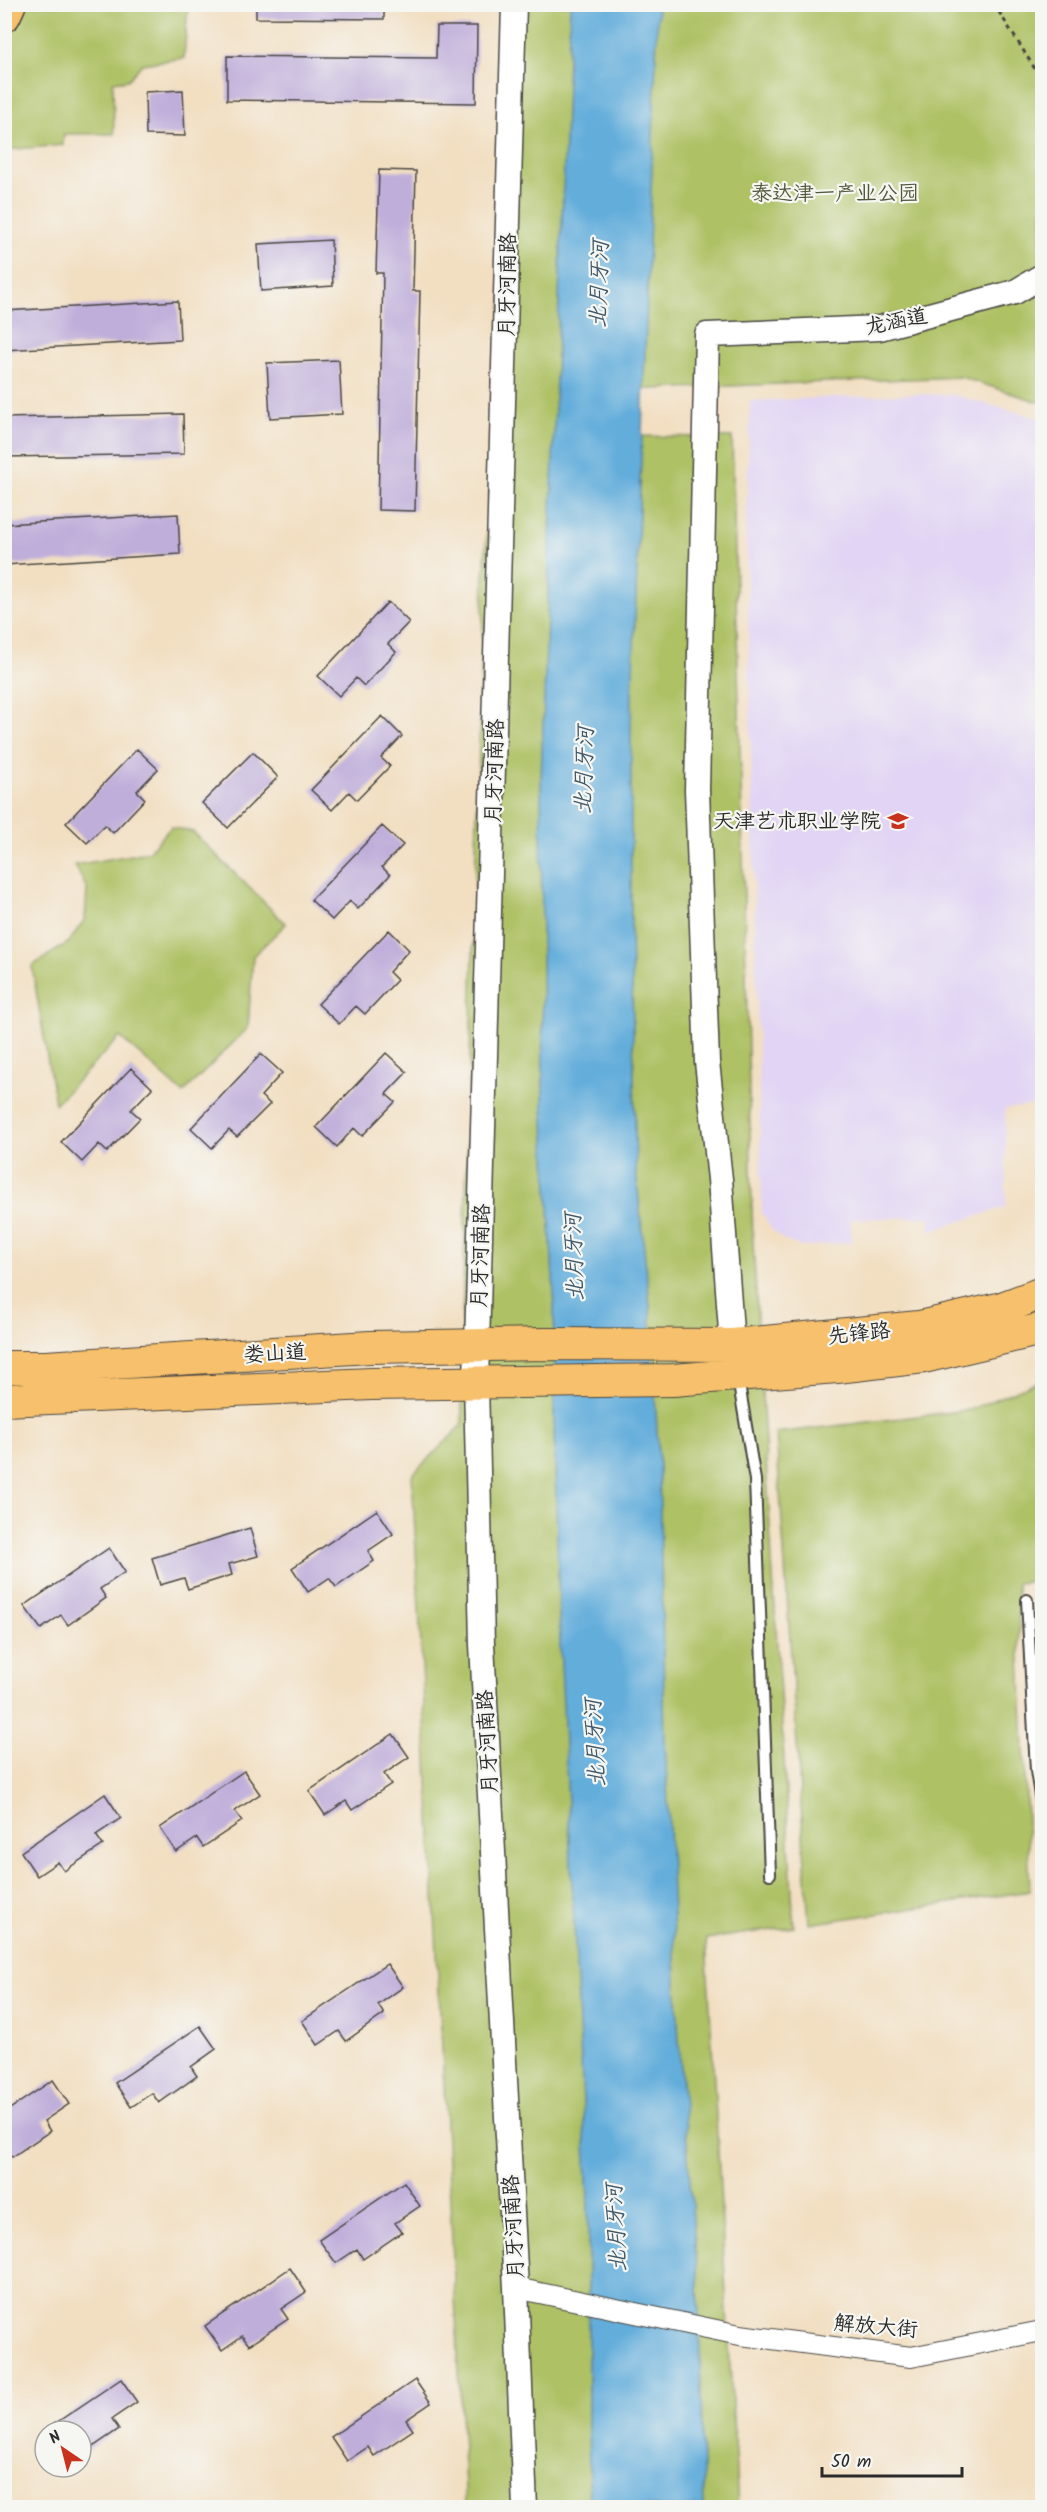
<svg xmlns="http://www.w3.org/2000/svg" width="1047" height="2512" viewBox="0 0 1047 2512" font-family="Kalam,'LXGW WenKai TC',sans-serif">
  <rect width="100%" height="100%" fill="#f6f6f2"/>
  <filter id="ink" filterUnits="userSpaceOnUse"><feTurbulence type="fractalNoise" baseFrequency=".0167" numOctaves="2"/><feDisplacementMap in="SourceGraphic" scale="12" xChannelSelector="R" yChannelSelector="G"/><feConvolveMatrix kernelMatrix="1 2 1 2 8 2 1 2 1" color-interpolation-filters="sRGB"/></filter>
  <filter id="wash" filterUnits="userSpaceOnUse"><feTurbulence type="fractalNoise" baseFrequency=".008" numOctaves="4" result="noise"/><feDisplacementMap in="SourceGraphic" scale="24" xChannelSelector="R" yChannelSelector="G"/><feGaussianBlur stdDeviation="1.35" result="paint"/><feColorMatrix in="noise" values="0 0 0 0 0 0 0 0 0 0 0 0 0 0 0 0 0 1.4 0 .05"/><feComposite in="paint" operator="in"/></filter>
  <g filter="url(#wash)">
    <rect width="100%" height="100%" fill="#f2dfc2"/>
    <path fill="#e1d4f4" d="M914,394l39,1 89,24v685l-37,5 1,98 -76,24 -1,-14 -78,2 1,23 -49,5 -18,-6 -14,-12 -9,-16 -16,-675 4,-137z"/>
    <path fill="#aec165" stroke="#6c7648" stroke-width="1.5" d="M5,5h183l-4,53 -42,6 -14,16 -15,2 1,52h-50l-1,11 -58,5z
      M518,5h105l-9,431 118,1 21,806 41,684 -88,12 32,568h-272l-54,-1032 50,-50 -1,-65 23,-781 35,-550z
      M639,5h403v398l-81,-26 -336,13z
      M171,827l22,5 93,92 -33,32 -5,72 -65,65 -63,-56 -65,67 -23,-138 37,-24 16,-23 2,-30 -12,-24 73,-13z
      M1042,1380v200l-25,3 13,308 -221,33 -33,-491 193,-23z"/>
    <path fill="#63addb" stroke="#476c83" stroke-width="1.5" d="M570,5h88l-27,722v200l5,244 14,135 9,160 6,274 14,303 19,238 6,226h-114l-2,-79v-227l-28,-556 -6,-216v-133l-11,-191 -2,-326z"/>
    <g id="blocks">
      <path fill="#bfaeda" d="M256,4h128v15l-128,-1z
        M437,26h40l-1,77 -249,-3v-44l209,2z
        M183,90l2,46 -39,-1 -1,-43z
        M379,170l37,1 -3,120h7l-5,220 -37,-1 5,-237h-7z
        M331,240l2,46 -72,5 -3,-47z
        M178,301l2,39 -176,10v-39z
        M339,360l3,54 -72,4 -3,-55z
        M183,414l1,40 -180,3v-39z
        M178,514l2,40 -176,11v-41z
        M388,602l21,20 -21,22 8,8 -32,34 -8,-8 -17,18 -21,-20z
        M382,716l20,20 -21,22 9,8 -33,34 -8,-8 -17,18 -21,-20z
        M137,749l21,20 -21,22 8,8 -32,34 -8,-8 -18,18 -21,-20z
        M253,752l25,25 -50,51 -26,-25z
        M382,826l21,19 -21,22 8,8 -32,34 -8,-8 -18,19 -21,-20z
        M389,930l20,20 -20,22 8,8 -32,34 -9,-8 -17,18 -21,-20z
        M386,1053l21,19 -21,22 9,8 -33,34 -8,-8 -17,19 -21,-20z
        M261,1054l21,19 -21,23 9,8 -33,33 -8,-7 -17,18 -21,-20z
        M131,1068l21,20 -21,22 9,8 -33,34 -8,-8 -17,18 -21,-20z
        M377,1510l16,24 -25,17 6,10 -38,26 -7,-9 -21,14 -16,-24z
        M250,1528l8,28 -29,8 3,11 -44,14 -4,-11 -24,7 -8,-27z
        M109,1548l16,24 -25,17 6,9 -38,27 -7,-10 -20,14 -17,-23z
        M393,1734l16,23 -25,17 7,10 -39,26 -6,-9 -21,14 -16,-24z
        M244,1771l16,23 -25,17 7,10 -39,26 -6,-9 -21,14 -16,-24z
        M105,1794l16,24 -25,17 7,10 -39,26 -6,-9 -21,14 -16,-24z
        M387,1964l16,23 -25,18 6,9 -38,27 -7,-10 -21,14 -16,-24z
        M200,2026l16,23 -25,18 6,9 -38,27 -7,-10 -21,14 -16,-24z
        M53,2080l16,24 -25,17 6,10 -38,26 -8,-11v-33z
        M404,2182l16,24 -25,17 7,9 -39,27 -6,-10 -21,14 -17,-23z
        M290,2268l16,24 -25,17 7,10 -39,26 -7,-9 -20,14 -17,-24z
        M121,2379l16,23 -25,17 7,10 -38,26v-24h-37z
        M415,2380l16,23 -25,17 7,10 -39,26 -6,-9 -21,14 -16,-24z"/>
    </g>
  </g>
  <g filter="url(#ink)">
    <use href="#blocks" fill-opacity="0" stroke="#494642" stroke-width="1.5"/>
    <g fill="none" stroke-linecap="round" stroke-linejoin="round">
      <g stroke="#494642" stroke-width="14">
        <path id="service" d="M738,1378l17,102 15,394
          M1027,1600l9,171 6,37"/>
      </g>
      <g stroke="#494642" stroke-width="22">
        <path id="minor" d="M516,2288l224,47 171,22 131,-26"/>
      </g>
      <g stroke="#494642" stroke-width="27">
        <path id="tertiary" d="M514,4l-38,1378 6,262 34,644 9,220
          M732,1345l-12,-166 -13,-117 -10,-272 10,-455 173,-7 135,-36 27,-16"/>
      </g>
      <g stroke="#494642" stroke-width="34">
        <path id="primary" d="M4,1367h42l324,-20 176,-3 186,1 187,-18 83,-19 40,-15
          M4,1400l367,-16 302,-4 164,-13 87,-10 118,-28"/>
      </g>
      <g stroke="#494642" stroke-width="36">
        <path id="trunk" d="M4,15l5,-11"/>
      </g>
      <path stroke="#494642" stroke-width="3" stroke-dasharray="4.5 4.5" stroke-linecap="butt" d="M994,4l48,76"/>
      <use href="#service" stroke="#fff" stroke-width="10"/>
      <use href="#minor" stroke="#fff" stroke-width="20"/>
      <use href="#tertiary" stroke="#fff" stroke-width="24"/>
      <use href="#primary" stroke="#f7c06c" stroke-width="32"/>
      <use href="#trunk" stroke="#f7c06c" stroke-width="33"/>
    </g>
  </g>
  <defs>
    <g id="school-bare" transform="scale(1.62)"><path d="M0-5L7-2L0 1L-7-2ZM-4 1L0 2.5L4 1V4Q0 6-4 4Z" fill="#c8321e" stroke="#f6f6f2" stroke-width="2.5" paint-order="stroke"/></g>
  </defs>
  <g fill-rule="evenodd">
    <use href="#school-bare" x="898" y="821"/>
  </g>
  <g text-anchor="middle" stroke-width="4.5" stroke-linejoin="round" paint-order="stroke">
    <g font-size="21" fill="#52583c" stroke="#f6f6f2">
      <text x="835" y="200">泰达津一产业公园</text>
    </g>
    <g font-size="21" fill="#2b2b2b" stroke="#f6f6f2">
      <text transform="translate(507 285) rotate(-89)" y="7">月牙河南路</text>
      <text transform="translate(896 321) rotate(-11)" y="7">龙涵道</text>
      <text transform="translate(494 771) rotate(-88)" y="7">月牙河南路</text>
      <text transform="translate(480 1256) rotate(-88)" y="7">月牙河南路</text>
      <text transform="translate(859 1333) rotate(-6)" y="7">先锋路</text>
      <text transform="translate(275 1353) rotate(-3)" y="7">娄山道</text>
      <text transform="translate(487 1742) rotate(-93)" y="7">月牙河南路</text>
      <text transform="translate(513 2227) rotate(-93)" y="7">月牙河南路</text>
      <text transform="translate(876 2326) rotate(5)" y="7">解放大街</text>
    </g>
    <g font-size="21" fill="#2b2b2b" stroke="#f6f6f2" text-anchor="end">
      <text x="881" y="828">天津艺术职业学院</text>
    </g>
    <g font-size="22" font-style="italic" fill="#3f5869" stroke="#f6f6f2">
      <text transform="translate(598 284) rotate(-88)" y="8">北月牙河</text>
      <text transform="translate(583 770) rotate(-88)" y="8">北月牙河</text>
      <text transform="translate(573 1257) rotate(-92)" y="8">北月牙河</text>
      <text transform="translate(594 1743) rotate(-93)" y="8">北月牙河</text>
      <text transform="translate(615 2228) rotate(-93)" y="8">北月牙河</text>
    </g>
  </g>
  <rect width="1047" height="2512" fill="none" stroke="#f6f6f2" stroke-width="24"/>
  <g transform="translate(63 2449) rotate(325)"><circle r="28" fill="#f6f6f2" stroke="#a5a5a2" stroke-width="1.5"/>
  <path d="M0-4.5L10 22L0 15L-10 22Z" fill="#c8321e"/>
  <text y="-9" font-size="16" font-weight="bold" text-anchor="middle" fill="#2b2b2b">N</text>
  </g>
  <path d="M822 2467v9h140v-9" fill="none" stroke="#2b2b2b" stroke-width="3"/>
  <text x="831" y="2467" font-size="18" fill="#2b2b2b" stroke="#f6f6f2" stroke-width="4.5" paint-order="stroke">50 m</text>
</svg>
